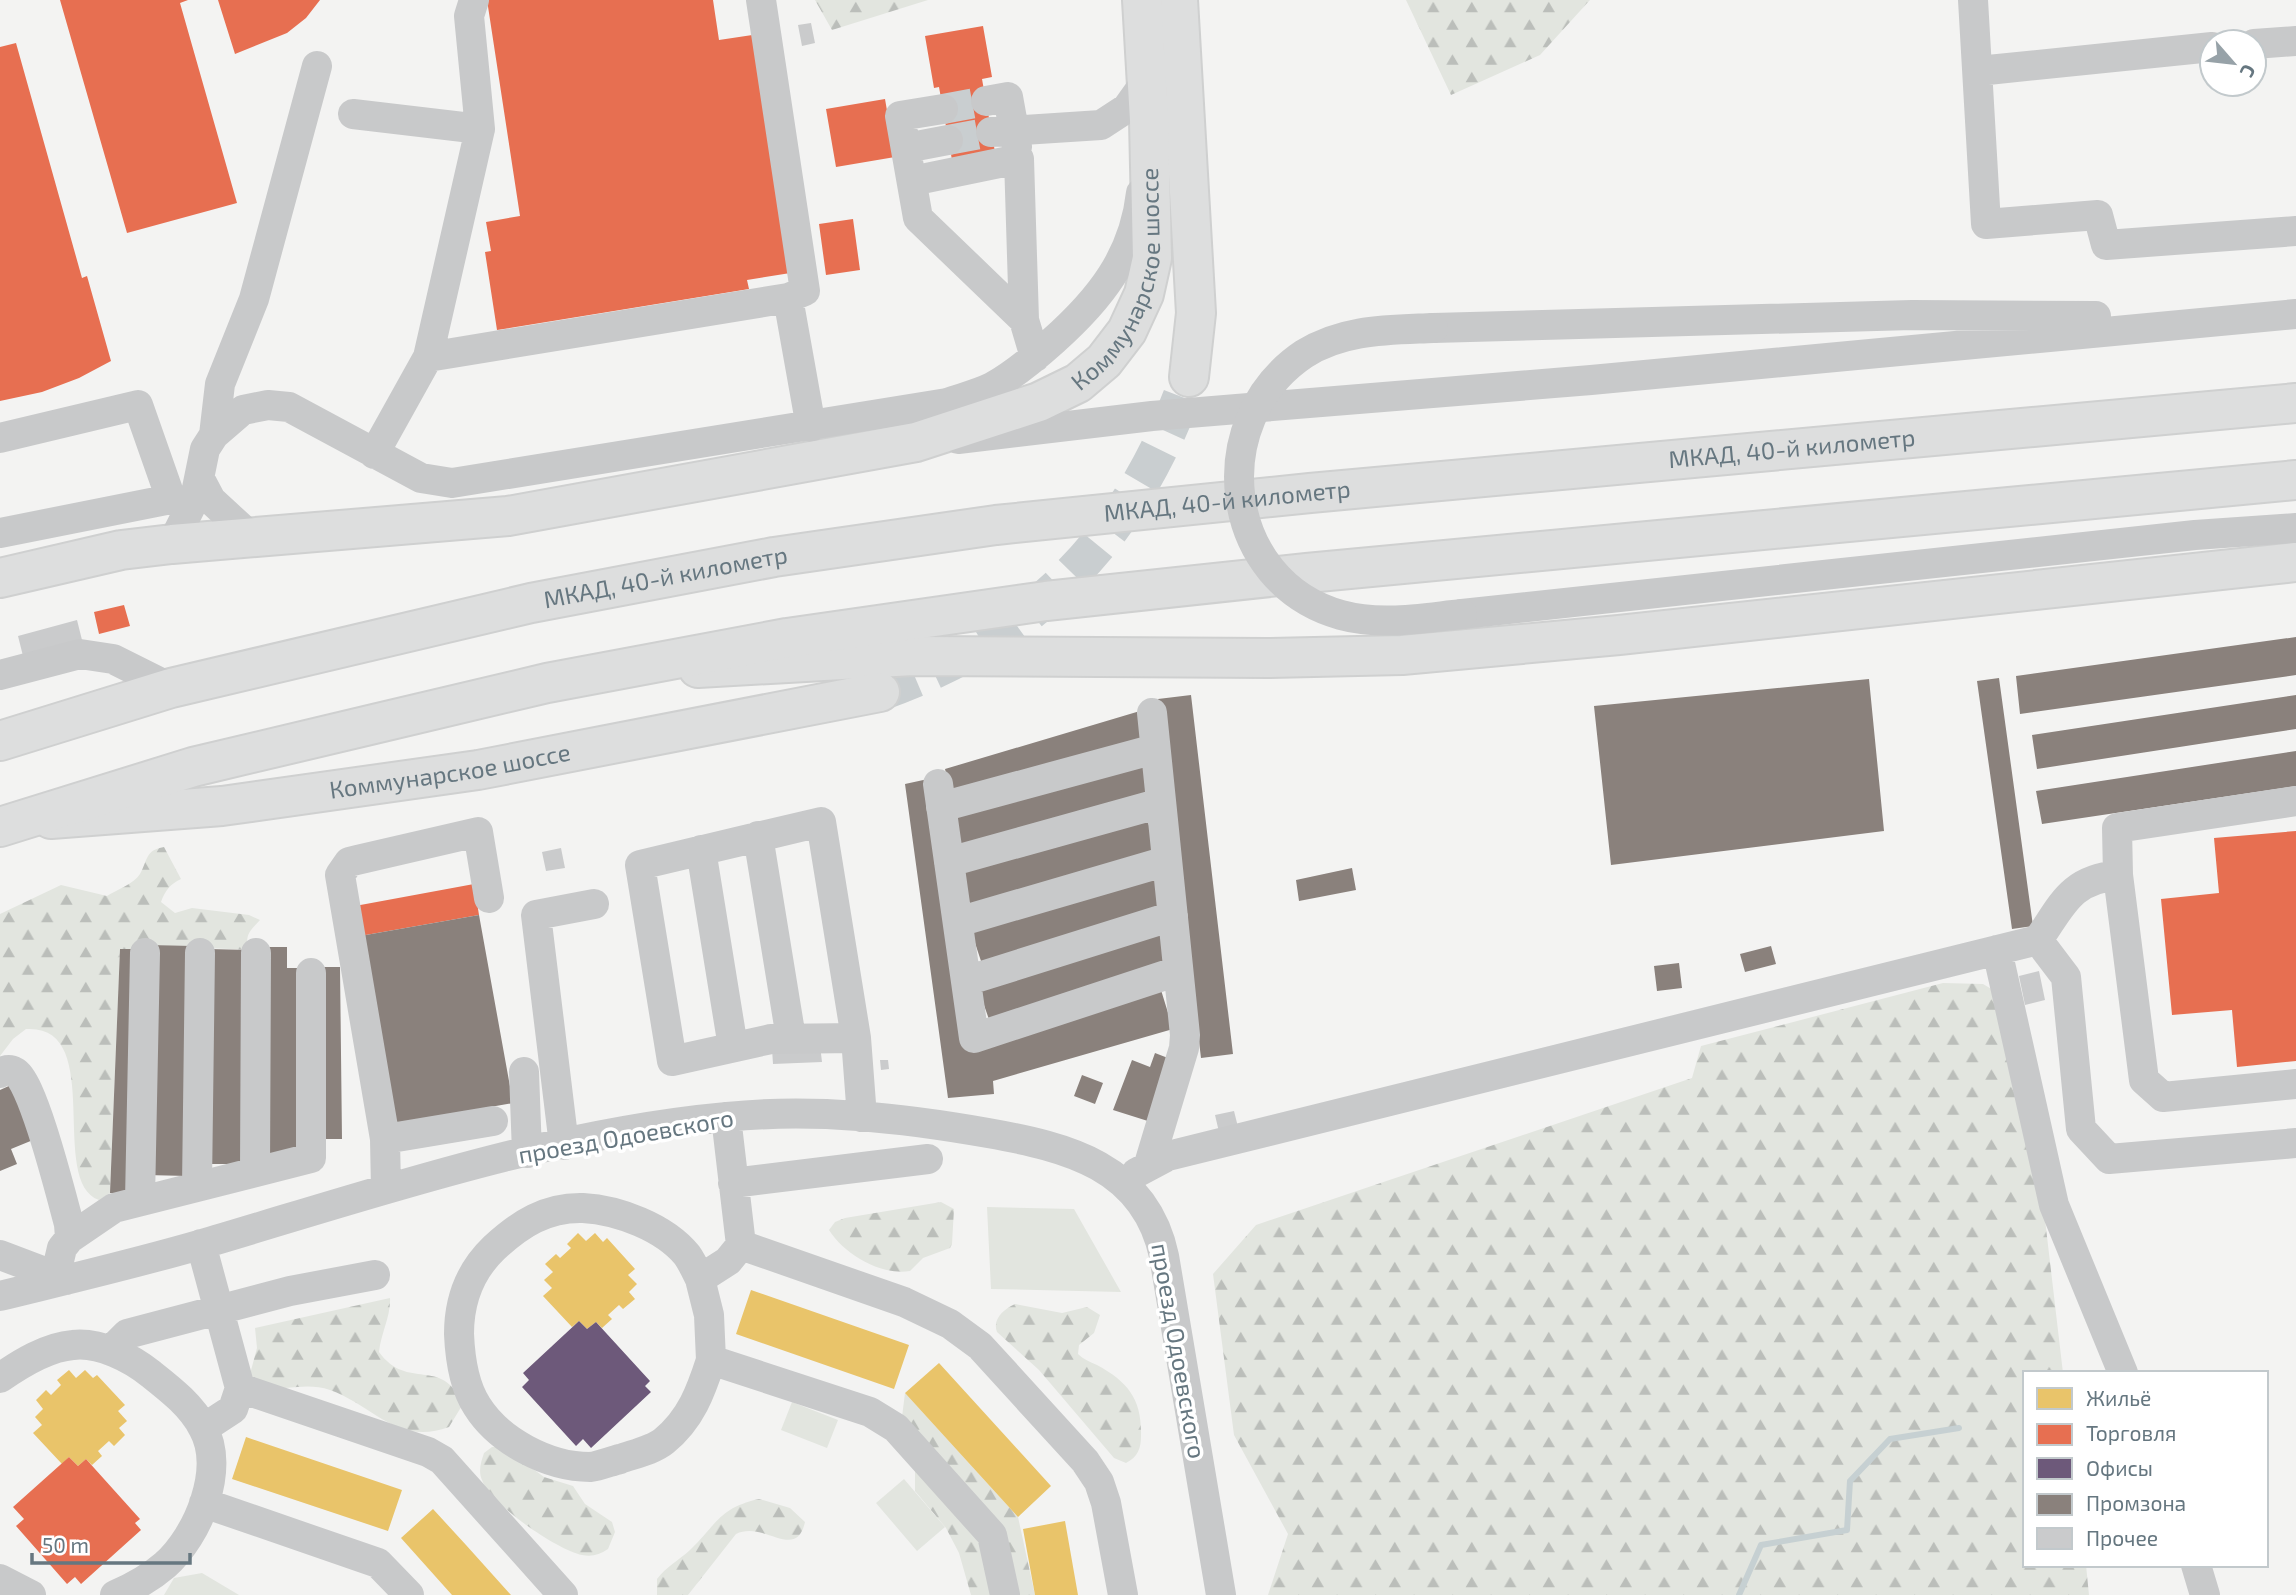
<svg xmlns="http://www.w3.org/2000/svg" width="2296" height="1595" viewBox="0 0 2296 1595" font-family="'Exo 2',sans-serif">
  <defs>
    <pattern id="forest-firs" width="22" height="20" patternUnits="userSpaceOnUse" patternTransform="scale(1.75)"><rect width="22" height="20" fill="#e2e5df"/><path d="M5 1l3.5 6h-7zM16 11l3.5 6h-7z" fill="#bbbeba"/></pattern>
  </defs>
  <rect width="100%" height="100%" fill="#f3f3f2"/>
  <path fill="url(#forest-firs)" d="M815,0h113l-96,30z
    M1406,0h184l-50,55 -89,40z
    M164,847l17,32c-11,5 -16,12 -20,23l14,11 17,-5 57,7 11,5c-10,11 -15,14 -12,30l-98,-5 -10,4h-20l-10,244 -11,7c-52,-19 8,-176 -73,-171l-13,10 -13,17v-142l61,-29 46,11c9,-6 27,-12 33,-22 8,-14 5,-24 24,-27z
    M1943,983l40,1 37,22 43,367h-38v192h61l3,30h-821l20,-61 -54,-99 -21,-161 43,-49 436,-147 9,-32z
    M941,1202l13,7 -2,35 -2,4 -27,10 -13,13c-29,5 -66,-17 -81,-41l6,-8 10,-4z
    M390,1298c1,18 -9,35 -11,54 29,40 62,3 84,52l-14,23c-51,19 -75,-21 -119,-37 -24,-8 -46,1 -70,-1l-10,-15 7,-26 -2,-20z
    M1015,1304l47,9 25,-6 13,8 -6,18 -15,12 -1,9c5,5 12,8 19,11 31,17 45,34 44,71 0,12 -3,21 -15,27l-12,-5 -75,-88 -42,-38c-5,-13 7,-23 18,-28z
    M905,1393l113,124 17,78h-64l-12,-42 -13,-25 -31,-37v-21l-13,-53z
    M492,1447h11l41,30 29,9 12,18 27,18 3,10 -7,17c-9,6 -16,8 -26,6 -25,-5 -92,-51 -100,-75 -4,-9 -1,-18 2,-27z
    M759,1499l31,9 15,14c-9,40 -41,-2 -69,12l-48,61h-31v-16c9,-12 22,-19 33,-29 27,-26 29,-42 69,-51z"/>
  <path fill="#e2e5df" d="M987,1207l87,2 47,83 -130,-3z
    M792,1402l46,18 -11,28 -46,-18z
    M904,1479l41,48 -28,24 -41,-48z
    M202,1573l37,22h-75l10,-17z"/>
  <path fill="#e9c46a" d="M578,1233l8,8 9,-8 8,9 4,-4 28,31 -7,6 9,9 -8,8 6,7 -12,10 -4,-4 -11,10 4,4 -10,9 -6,-6 -9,7 -8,-8 -7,6 -29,-31 9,-8 -8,-8 9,-8 -8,-8 11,-10 4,4 11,-10 -4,-4z
    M751,1290l158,55 -15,44 -158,-55z
    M939,1363l112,123 -33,31 -113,-124z
    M69,1370l7,8 9,-8 8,8 4,-3 28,30 -7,6 9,10 -8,7 6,7 -11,11 -5,-5 -11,10 4,5 -10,9 -6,-6 -8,7 -9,-9 -7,7 -29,-31 9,-8 -7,-8 8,-8 -7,-9 10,-10 5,5 10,-10 -4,-5z
    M246,1437l156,53 -14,41 -156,-52z
    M433,1509l33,36 45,50h-59l-51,-57z
    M1065,1521l13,74h-43l-12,-66z"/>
  <path fill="#e76f51" d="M60,0h128l-8,3 57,200 -110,30z
    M218,0h102l-14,18 -19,15 -52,21z
    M487,0h226l6,40 46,-7 38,238 -56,9 2,9 -252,41 -12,-78 6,-1 -5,-29 34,-6z
    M983,26l9,51 -10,2 13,73 -43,8 -13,-73 -5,1 -9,-52z
    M16,43l66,235 5,-2 24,85 -32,17 -37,14 -42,9v-354z
    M885,99l10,58 -59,10 -10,-58z
    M853,219l7,51 -34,5 -7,-51z
    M124,605l6,21 -31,8 -5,-22z
    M2296,831v230l-59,6 -5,-57 -60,5 -11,-116 58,-6 -5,-55z
    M474,884l5,31 -119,21 -5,-30z
    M69,1457l9,9 8,-7 54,60 -5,4 6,7 -60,54 -6,-7 -8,7 -51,-58 8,-7 -11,-12z"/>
  <path fill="#6d597a" d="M579,1321l8,8 9,-7 54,59 -5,5 6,6 -60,56 -8,-9 -7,7 -54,-59 7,-7 -6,-7z"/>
  <path fill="#8a817c" d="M2296,637v38l-276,39 -4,-38z
    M1999,678l34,248 -21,3 -35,-248z
    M1869,679l15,152 -273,34 -17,-159z
    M1191,695l42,359 -32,4 -43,-359z
    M2296,695v34l-259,40 -5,-34z
    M1140,711l8,30 -196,56 -7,-28z
    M2296,751v35l-254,38 -6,-33z
    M1144,759l11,39 -196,55 -10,-39z
    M928,779l40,270 193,-59 12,39 -180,52 1,13 -46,4 -43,-314z
    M1146,815l11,39 -194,56 -11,-39z
    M1352,868l4,22 -57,11 -3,-21z
    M1153,871l11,36 -182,57 -12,-36z
    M479,915l34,188 -119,21 -34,-188z
    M1159,927l13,37 -181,61 -13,-37z
    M150,945l42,1 -4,230 -42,-1z
    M1771,946l5,18 -31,8 -5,-18z
    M262,947h25v21h15l-1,188h-40z
    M120,949h20l-9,245 -21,-1z
    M209,949l39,1 -3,214h-38z
    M1679,963l3,25 -25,3 -3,-25z
    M318,967h22l2,172h-23z
    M1155,1053l18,7 -22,62 -38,-12 19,-50 18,7z
    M1082,1075l21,8 -8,21 -21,-8z
    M11,1085l22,55 -22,9 6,15 -17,7v-81z"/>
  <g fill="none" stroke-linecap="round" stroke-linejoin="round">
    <path stroke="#c6d0d2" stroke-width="6" d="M1739,1595l22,-50 86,-15 3,-49 40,-42 69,-11"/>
  </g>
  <path fill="#cacbcc" d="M811,23l4,20 -13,3 -4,-21z
    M77,620l6,24 -59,16 -6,-24z
    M561,848l4,20 -19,3 -4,-19z
    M2039,971l6,29 -20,5 -6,-29z
    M820,1045l2,17 -49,2 -1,-15z
    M880,1060h8l1,9 -8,1z
    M1234,1111l4,16 -19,5 -4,-17z"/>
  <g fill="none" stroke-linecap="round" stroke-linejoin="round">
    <path stroke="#c9ced0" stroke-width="30" stroke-dasharray="30 15" stroke-linecap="butt" d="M943,109l43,-8
      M948,140l43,-8"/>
    <path stroke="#c9ced0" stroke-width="38" stroke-dasharray="38 19" stroke-linecap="butt" d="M880,692c158,-56 254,-158 309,-315"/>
    <g stroke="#cfd0d0" stroke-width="42">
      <g id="major">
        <path d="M1178,0l18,313 -7,64"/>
        <path id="s1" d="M0,578l121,-28 51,-6 336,-28 408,-74 123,-40 39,-19 26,-22 23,-30 17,-37 8,-36 -3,-138 -7,-120"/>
        <path d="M698,668l215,-12 354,2 135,-3 217,-20 677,-73"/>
        <path id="s2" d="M51,819l171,-13 256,-36 402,-78"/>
      </g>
    </g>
    <g stroke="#cfd0d0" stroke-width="42">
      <g id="highway">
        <path id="s3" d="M0,741l171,-53 360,-85 243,-46 222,-32 314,-32 986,-90"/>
        <path d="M0,827l193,-60 181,-43 173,-41 240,-45 259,-37 261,-28 989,-93"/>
      </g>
    </g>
    <path stroke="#c8c9ca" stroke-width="30" d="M474,0l-5,16 11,113
      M761,0l44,291 -17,7
      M1973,0l13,224 112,-9 8,30 190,-14
      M2254,44l42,-3
      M1978,71l234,-24
      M986,101l22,-4 9,50
      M943,109l-43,7 18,102 106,102 11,37
      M353,114l127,15 -52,228 -54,97
      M991,132l110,-7 26,-17 20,-28
      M906,148l42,-8
      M912,181l107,-22 5,161
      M1433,328l479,-13 184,1
      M428,357l360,-59 23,129
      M214,435l6,-51 34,-85 63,-233
      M0,438l138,-33 33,94 -171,34
      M958,439l194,-23 439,-36 705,-66
      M201,481l10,19 39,36
      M172,544l23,-46 10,-49 9,-14 29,-25 25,-5 21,2 132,71 31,5 495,-80c14,-5 31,-9 45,-16 22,-12 42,-29 61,-46 46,-41 81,-84 88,-148
      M1462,614l733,-79 101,-7
      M0,675l80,-21 33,5 58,29
      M938,784l36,254 204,-67
      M2296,801l-179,27 1,47 26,205 19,17 133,-13
      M941,807l214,-58
      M758,836l33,202
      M701,850l32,197
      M949,862l212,-59
      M958,922l209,-61
      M2038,940c25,-36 32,-60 80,-65
      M1997,950l57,255 69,168
      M966,981l207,-65
      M856,1038l-85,1 -99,22 -32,-196 181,-43 35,216 6,79
      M524,1072l3,81
      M0,1073c5,-3 10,-4 15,-1 18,9 47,127 54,152l1,14
      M726,1117l15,128 -13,16 -28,18 9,36 2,45 159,52 26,16 96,107 13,60
      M385,1139l108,-18
      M564,1145l-28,-230 58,-11
      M1149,1164l35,-116 1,-13 -33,-322
      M255,1172l1,-219
      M733,1183l195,-24
      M197,1186l3,-233
      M1128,1186l8,-13 32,-17 870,-216 28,37 15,152 28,30 187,-16
      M386,1189l-1,-50 -45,-264 9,-13 8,-2 121,-28 11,66
      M140,1200l5,-247
      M201,1244l39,144 -7,21 -29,19
      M741,1245l163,57 46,22 30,22 105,115 14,21 7,21 17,92
      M0,1255l66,25
      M700,1279c-4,-8 -8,-17 -13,-24 -23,-28 -69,-45 -104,-47 -37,-1 -63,16 -89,40 -24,23 -35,53 -35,86 1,23 5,52 18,72 22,35 71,61 113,61 10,-1 21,-6 30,-8 14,-5 33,-9 44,-18 27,-22 37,-50 47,-81
      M66,1280l-8,-15 4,-17 8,-10 44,-30 197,-50v-185
      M0,1296c69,-17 138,-33 206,-53 169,-50 345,-110 521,-126 87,-9 176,1 261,16 79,14 157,33 176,123l57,339
      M111,1350l16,-16 163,-43 85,-16
      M0,1378c20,-14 47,-31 73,-33 27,-3 58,13 78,29 19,15 41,32 52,54 23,41 -5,108 -38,137 -15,13 -31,22 -50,30
      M240,1388l188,64 14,8 121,135
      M204,1503l174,60 31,32
      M2196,1565l9,30
      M0,1579l31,16"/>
    <use href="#major" stroke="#dddede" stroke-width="38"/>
    <use href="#highway" stroke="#dddede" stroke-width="38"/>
    <path stroke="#c8c9ca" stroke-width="30" d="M1433,328c-45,2 -90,1 -129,26 -100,67 -82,228 37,261 40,11 81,3 121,-1"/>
  </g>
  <g text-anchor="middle" stroke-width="7" stroke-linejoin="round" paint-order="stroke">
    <g font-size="24" fill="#667780" stroke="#fff">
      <text dy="8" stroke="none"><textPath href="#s1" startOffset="1218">Коммунарское шоссе</textPath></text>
      <text dy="8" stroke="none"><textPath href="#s3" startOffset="1820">МКАД, 40-й километр</textPath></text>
      <text dy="8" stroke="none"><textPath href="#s3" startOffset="1253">МКАД, 40-й километр</textPath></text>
      <text dy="8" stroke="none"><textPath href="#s3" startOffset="686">МКАД, 40-й километр</textPath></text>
      <text dy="8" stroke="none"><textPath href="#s2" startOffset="402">Коммунарское шоссе</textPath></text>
      <text transform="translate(626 1137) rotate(-10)" y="8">проезд Одоевского</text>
      <text transform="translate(1178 1351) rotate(80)" y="8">проезд Одоевского</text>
    </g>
  </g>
  <rect x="2023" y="1371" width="245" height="196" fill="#ffffff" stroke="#c2c9cc" stroke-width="2"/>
  <rect x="2037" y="1388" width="35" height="21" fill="#e9c46a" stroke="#c2c9cc" stroke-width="2"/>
  <text x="2086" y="1406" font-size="21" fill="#667780">Жильё</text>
  <rect x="2037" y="1424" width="35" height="21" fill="#e76f51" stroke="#c2c9cc" stroke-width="2"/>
  <text x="2086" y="1441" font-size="21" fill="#667780">Торговля</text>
  <rect x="2037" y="1458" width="35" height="21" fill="#6d597a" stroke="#c2c9cc" stroke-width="2"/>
  <text x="2086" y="1476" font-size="21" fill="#667780">Офисы</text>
  <rect x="2037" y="1494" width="35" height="21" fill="#8a817c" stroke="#c2c9cc" stroke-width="2"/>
  <text x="2086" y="1511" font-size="21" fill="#667780">Промзона</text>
  <rect x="2037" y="1528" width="35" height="21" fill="#cacbcc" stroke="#c2c9cc" stroke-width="2"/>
  <text x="2086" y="1546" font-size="21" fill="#667780">Прочее</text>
  <g transform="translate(2233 63) rotate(118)"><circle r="33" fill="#ffffff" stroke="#c2c9cc" stroke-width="2"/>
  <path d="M0-5L12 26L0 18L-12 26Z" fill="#97a2a8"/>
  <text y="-10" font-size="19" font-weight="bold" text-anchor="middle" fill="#667780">С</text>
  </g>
  <path d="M32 1553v10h158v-10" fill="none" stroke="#667780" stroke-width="3.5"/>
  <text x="42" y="1553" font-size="21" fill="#667780" stroke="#ffffff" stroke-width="5" paint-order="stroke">50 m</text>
</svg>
